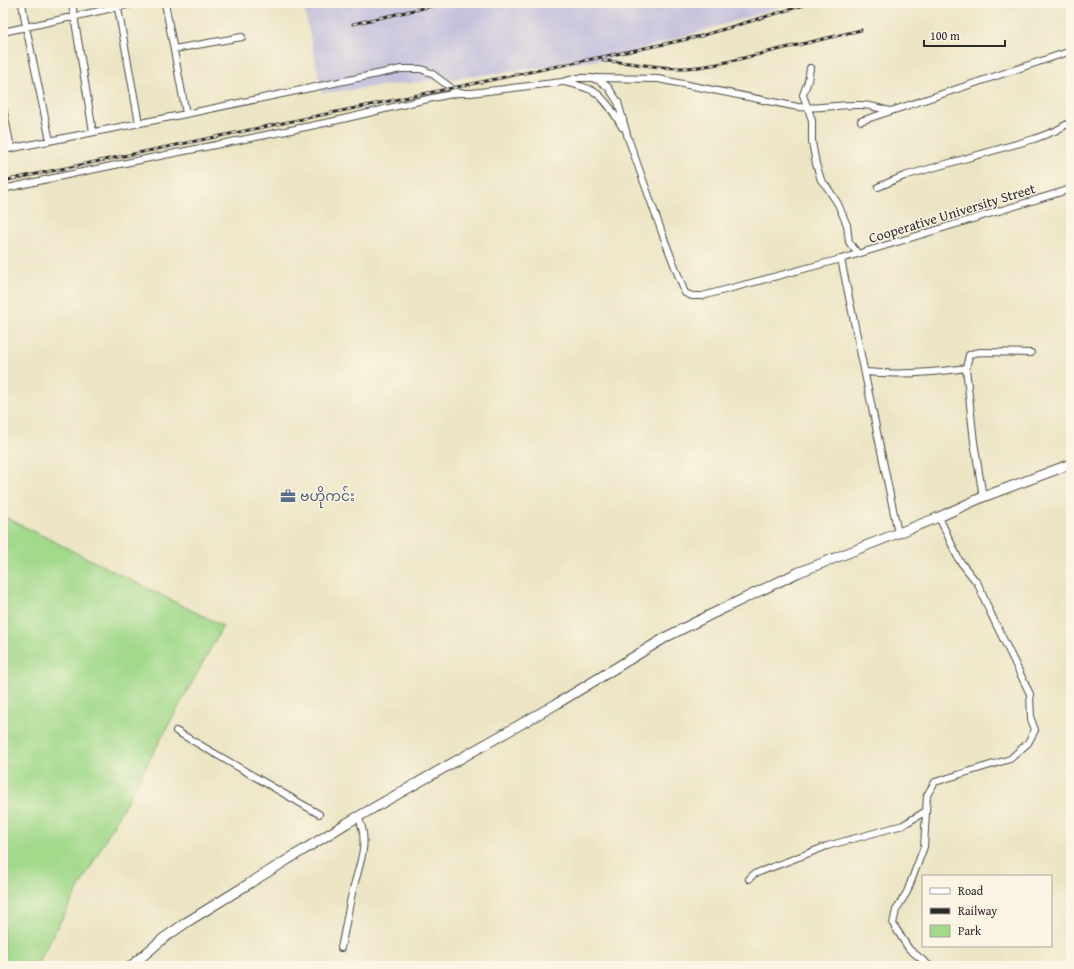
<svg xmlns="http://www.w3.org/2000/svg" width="1074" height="969" viewBox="0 0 1074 969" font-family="'Gentium Book Plus','Noto Sans Myanmar',serif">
  <rect width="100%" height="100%" fill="#fcf5e5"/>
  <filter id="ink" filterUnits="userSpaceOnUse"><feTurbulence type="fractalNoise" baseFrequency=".025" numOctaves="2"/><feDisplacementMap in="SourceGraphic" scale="8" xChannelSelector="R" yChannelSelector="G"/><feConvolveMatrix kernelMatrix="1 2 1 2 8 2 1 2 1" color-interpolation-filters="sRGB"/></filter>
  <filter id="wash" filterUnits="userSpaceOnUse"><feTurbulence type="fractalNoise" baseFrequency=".012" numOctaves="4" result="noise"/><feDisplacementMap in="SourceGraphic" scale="16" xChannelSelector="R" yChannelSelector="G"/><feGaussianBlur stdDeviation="0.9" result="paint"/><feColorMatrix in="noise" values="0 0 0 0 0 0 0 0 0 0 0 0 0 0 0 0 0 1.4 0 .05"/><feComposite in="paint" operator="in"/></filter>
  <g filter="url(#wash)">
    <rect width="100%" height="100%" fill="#ece5c5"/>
    <path fill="#c4c0db" d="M303,3h491l-185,56 -145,18 -142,16z"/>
    <path fill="#a2d98b" stroke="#66825b" d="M3,516l220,110 -187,340h-33z"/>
  </g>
  <g filter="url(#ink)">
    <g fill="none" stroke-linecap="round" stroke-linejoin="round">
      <g stroke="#484742" stroke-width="8">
        <path id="minor" d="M22,3l4,24 24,114
          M72,3l21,129
          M117,3l22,120
          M165,3l21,111
          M1071,3v1
          M3,32l133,-29
          M174,49l68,-12
          M810,68l-2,13 -5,14 9,25v22l4,22 5,16 6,7 11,17 9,21 2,17 9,12
          M596,78l62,1 140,28c21,2 42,-3 63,-2 10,0 20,4 30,6
          M564,82c9,2 19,4 27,8 12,5 25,26 31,37
          M3,108l8,40
          M861,121l210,-70
          M3,150l183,-36 215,-45h20l10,4 27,20h13l91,-11 16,-4h14l8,3 8,6 10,15 10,36 37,103 20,52 7,3h10l139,-37 230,-70
          M878,187l26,-11 130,-37 21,-8 16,-9
          M3,189c105,-24 211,-43 317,-65 46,-9 91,-23 138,-31
          M841,259l57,274
          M865,372c33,3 68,1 101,-4
          M983,497l-9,-55 -8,-74 3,-13 5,-2 7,-1 50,1
          M176,731l143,83
          M749,879l5,-5 50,-19 23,-9 76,-21 23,-14
          M341,948c4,-18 7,-37 11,-55 6,-25 19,-51 6,-76
          M930,966l-21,-17 -16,-25 3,-14 11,-18 17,-45 3,-52 8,-13 75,-23 18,-16 7,-13 -4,-11 -1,-25 -41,-84 -11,-26 -19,-24 -20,-43"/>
      </g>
      <g stroke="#484742" stroke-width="11">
        <path id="highway" d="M131,966l33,-28 23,-16 160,-99 211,-120 110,-67 46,-23 83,-40 142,-56 44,-20 88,-33"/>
      </g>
      <use href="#minor" stroke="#fff" stroke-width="6"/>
      <use href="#highway" stroke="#fff" stroke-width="9"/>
      <g stroke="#2b2b2b" stroke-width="3">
        <path id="rail" d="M353,24l92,-21
          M603,61c27,0 52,8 79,7 26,0 53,-8 78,-14 34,-8 68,-16 101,-24
          M3,181l671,-139 27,-6 110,-33"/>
      </g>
      <use href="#rail" stroke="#fcf5e5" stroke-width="1.5" stroke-dasharray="4.5" stroke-linecap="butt"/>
    </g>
  </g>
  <defs>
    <g id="office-bare" transform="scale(1.2)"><path d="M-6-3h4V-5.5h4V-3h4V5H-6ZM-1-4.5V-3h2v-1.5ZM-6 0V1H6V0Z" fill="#5c6f8a" stroke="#fcf5e5" stroke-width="2.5" paint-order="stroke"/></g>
  </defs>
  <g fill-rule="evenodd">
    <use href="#office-bare" x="288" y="496"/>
  </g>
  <g text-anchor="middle" stroke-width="3" stroke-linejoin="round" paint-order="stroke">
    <g font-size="14" fill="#2b2b2b" stroke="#fcf5e5">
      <text transform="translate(952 213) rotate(-17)" y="5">Cooperative University Street</text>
    </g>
    <g font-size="14" fill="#4e5e75" stroke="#fcf5e5" text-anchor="start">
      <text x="300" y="501">ဗဟိုကင်း</text>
    </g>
  </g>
  <rect width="1074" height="969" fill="none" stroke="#fcf5e5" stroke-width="16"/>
  <rect x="922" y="875" width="130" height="72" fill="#fcf5e5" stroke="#a8a49b"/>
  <rect x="930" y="888" width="20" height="6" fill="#ffffff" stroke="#a8a49b"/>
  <text x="958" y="895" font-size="12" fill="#2b2b2b">Road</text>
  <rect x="930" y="908" width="20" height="6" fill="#2b2b2b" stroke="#a8a49b"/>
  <text x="958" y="915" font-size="12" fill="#2b2b2b">Railway</text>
  <rect x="930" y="925" width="20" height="12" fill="#a2d98b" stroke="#a8a49b"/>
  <text x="958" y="935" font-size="12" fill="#2b2b2b">Park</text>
  <path d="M924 40v6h81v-6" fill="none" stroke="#2b2b2b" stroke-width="2"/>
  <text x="930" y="40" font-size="12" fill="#2b2b2b" stroke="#fcf5e5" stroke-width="3" paint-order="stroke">100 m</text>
</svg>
